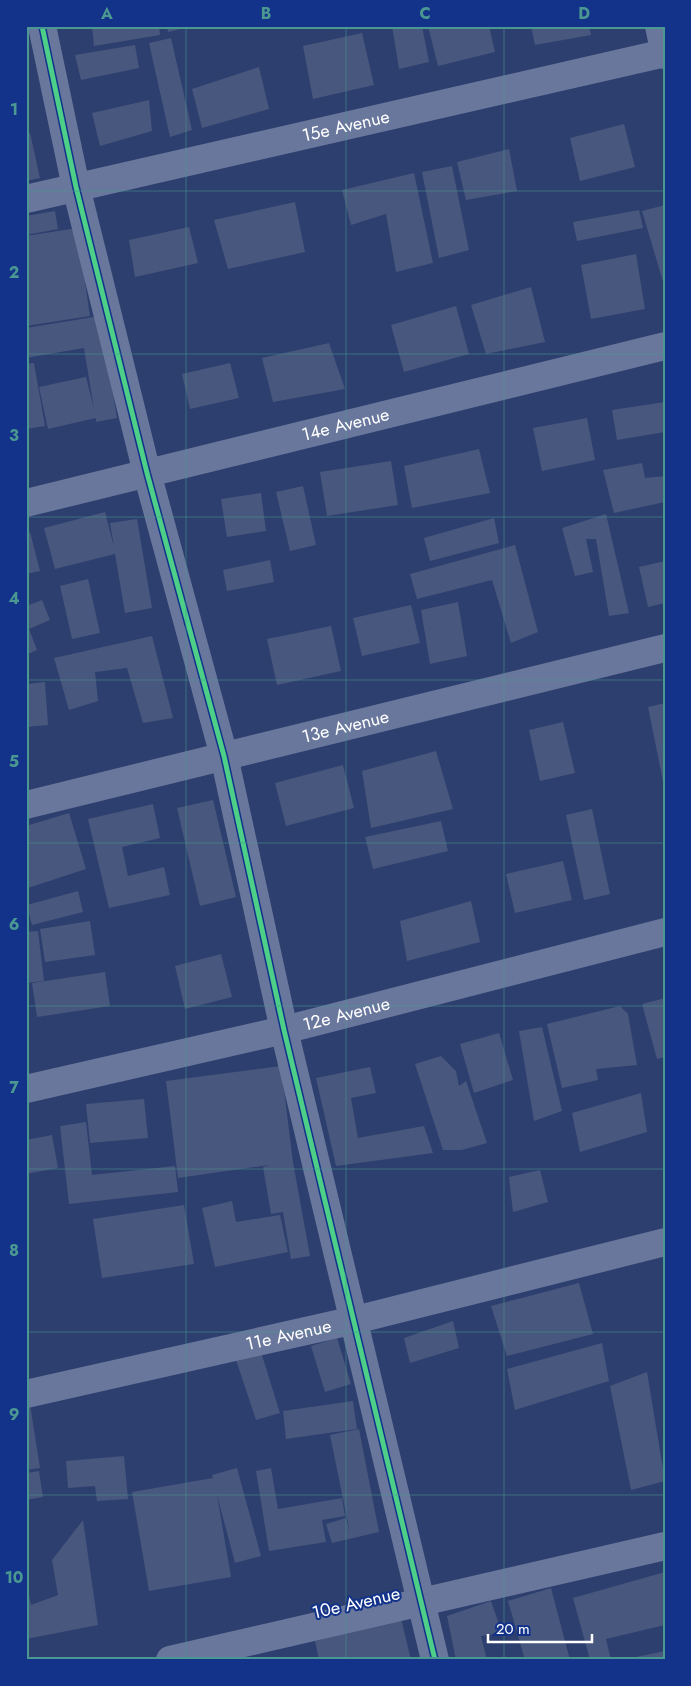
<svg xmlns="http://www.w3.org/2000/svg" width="691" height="1686" viewBox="0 0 691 1686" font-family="Jost,sans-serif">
  <rect width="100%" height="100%" fill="#2d3f6e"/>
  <path fill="#48577d" d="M92,26h67l1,9 -66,11z
    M167,26h21v1l-20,5z
    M392,26h30l7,36 -30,7z
    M428,26h61l6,26 -57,14z
    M531,26h58l2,9 -56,10z
    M362,33l12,52 -61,14 -10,-53z
    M171,38l21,92 -22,7 -21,-94z
    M135,45l4,23 -58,12 -6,-25z
    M259,67l10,42 -67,19 -10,-39z
    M149,100l3,31 -52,15 -8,-33z
    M624,124l11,43 -55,14 -10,-43z
    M30,133l10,45 -14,3v-47z
    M509,149l8,42 -51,9 -9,-38z
    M452,166l17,84 -30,8 -17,-86z
    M414,173l19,90 -37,9 -10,-58 -35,11 -9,-35z
    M295,202l10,50 -77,17 -14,-49z
    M665,205v80h-1l-22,-74z
    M639,210l4,18 -66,13 -4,-19z
    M55,211l3,18 -32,6v-19z
    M189,227l9,36 -63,14 -6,-37z
    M77,228l13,88 -64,10v-90z
    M636,254l9,55 -54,10 -10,-54z
    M531,287l14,55 -59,12 -15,-49z
    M456,306l13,48 -65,18 -13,-47z
    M100,316l17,102 -21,4v-4l-48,11 -9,-42 47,-10 8,32 -10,-61 -58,10v-30z
    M329,343l16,46 -72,13 -11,-44z
    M34,363l11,63 -19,3v-65z
    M230,363l9,35 -49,11 -8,-35z
    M665,402v30l-48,8 -5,-30z
    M587,418l8,42 -53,11 -9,-43z
    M479,449l11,44 -78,15 -8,-42z
    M391,461l7,44 -71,11 -7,-44z
    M642,463l3,15 20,-2v26l-51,11 -11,-43z
    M303,486l13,59 -26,6 -14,-59z
    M261,493l5,38 -39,6 -6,-38z
    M105,512l9,35 -4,-24 27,-4 15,89 -27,5 -10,-59 -60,15 -11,-41z
    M606,514l23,99 -20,3 -13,-77h-10l7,33 -18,4 -13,-48z
    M494,518l5,25 -69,18 -6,-23z
    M30,532l10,39 -14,3v-41z
    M515,545l23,87 -27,11 -19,-63 -75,19 -7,-25z
    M270,560l4,22 -47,9 -4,-21z
    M665,561v42l-17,4 -9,-40z
    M88,579l12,54 -28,6 -12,-53z
    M42,600l8,20 -21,9 8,21 -11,5v-49z
    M458,602l9,54 -37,8 -9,-54z
    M411,605l9,38 -58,13 -9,-38z
    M331,626l10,45 -64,14 -10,-46z
    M152,636l21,82 -30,5 -16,-55 -32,4 3,29 -29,9 -15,-52z
    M45,682l3,43 -22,2v-43z
    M665,703v83h-1l-16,-79z
    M563,722l12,51 -35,8 -11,-51z
    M436,751l17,58 -82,19 -9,-57z
    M343,765l11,43 -68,18 -11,-43z
    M213,800l23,97 -36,9 -23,-98z
    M153,804l7,34 -38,9 6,29 36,-9 6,28 -61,13 -21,-89z
    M592,809l18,85 -26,6 -18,-85z
    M69,813l17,56 -58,19 -2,-7v-55z
    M441,821l7,30 -75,18 -8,-32z
    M563,861l9,39 -57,13 -9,-39z
    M78,891l5,21 -51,13 -5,-20z
    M471,901l9,41 -73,19 -7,-40z
    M90,921l5,34 -50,7 -5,-33z
    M38,931l6,50 -18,2v-51z
    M221,954l11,43 -47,12 -10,-43z
    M105,972l5,34 -73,11 -5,-34z
    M665,998v59l-8,2 -15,-55z
    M620,1006l8,8 9,51 -41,4 2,11 -36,8 -15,-64z
    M542,1027l20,84 -28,10 -15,-90z
    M499,1033l14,47 -39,13 -14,-49z
    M441,1056l15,15 3,15 7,-5 21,62 -25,7h-19l-28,-86z
    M281,1066l12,96 17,94 -19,3 -8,-47 -12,2 -8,-47 6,-2 -91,13 -12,-97z
    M370,1067l6,26 -25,5 7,40 66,-12 9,27 -97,13 -20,-88z
    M641,1093l6,39 -67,20 -8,-39z
    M144,1099l4,39 -58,5 -4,-39z
    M86,1122l6,53 83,-9 3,26 -109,12 -9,-78z
    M52,1135l6,33 -32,6v-34z
    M540,1170l8,32 -35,10 -4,-35z
    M232,1201l4,21 44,-7 8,37 -73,15 -13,-59z
    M184,1205l10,59 -92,14 -9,-59z
    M579,1283l14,51 -86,22 -16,-50z
    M453,1321l6,27 -49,15 -6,-25z
    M337,1338l14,46 -26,8 -14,-46z
    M602,1343l7,38 -94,29 -8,-41z
    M261,1352l19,61 -24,7 -20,-60z
    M647,1372l18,109 -34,9 -21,-104z
    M26,1398h3l11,70 -14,2z
    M353,1401l4,28 -71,10 -3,-28z
    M359,1429l20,103 -47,11 -6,-19 20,-6 4,15 -20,-98z
    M124,1456l4,43 -31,2 -2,-15 -27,2 -2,-27z
    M237,1468l24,88 -26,7 -18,-68 14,82 -82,14 -17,-99 81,-14 -1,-3z
    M271,1468l7,41 64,-11 3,18 -23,4 4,22 -57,9 -13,-80z
    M39,1471l4,26 -17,3v-27z
    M83,1520l15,105 -72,14v-59l5,25 27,-10 -6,-35z
    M665,1572v53l-59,14 5,21h-21l-17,-62z
    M551,1588l19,72h-45l-17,-59z
    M491,1601l11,32 -21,3 6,24h-31l-9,-44z
    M401,1618l10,42h-92l-4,-19z
    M665,1651v9h-39v-1z"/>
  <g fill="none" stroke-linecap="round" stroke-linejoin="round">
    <g stroke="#69779c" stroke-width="28">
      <path d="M42,26l34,161 71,286 77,283 60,274 151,630"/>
      <path d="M659,26l6,29"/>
      <path id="s1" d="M26,199l639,-146"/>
      <path id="s2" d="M26,503l639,-157"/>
      <path id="s3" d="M26,805l639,-157"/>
      <path id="s4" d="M26,1089l258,-59 381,-98"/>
      <path id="s5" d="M26,1394l329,-74 310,-78"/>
      <path d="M170,1660l495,-114"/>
    </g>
    <g stroke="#123389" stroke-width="8">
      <path id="cycleway" d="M42,26l34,161 71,286 77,283 60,274 151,630"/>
    </g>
    <use href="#cycleway" stroke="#4dcf88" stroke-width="5"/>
  </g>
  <path fill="none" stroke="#4b9892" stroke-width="1" stroke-opacity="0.55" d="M186,26v1634M346,26v1634M504,26v1634M26,191h639M26,354h639M26,517h639M26,680h639M26,843h639M26,1006h639M26,1169h639M26,1332h639M26,1495h639"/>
  <g text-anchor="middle" stroke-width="4" stroke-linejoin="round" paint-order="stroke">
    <g font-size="18" fill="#fff" stroke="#123389">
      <text dy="6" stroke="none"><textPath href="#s1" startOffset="328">15e Avenue</textPath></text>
      <text dy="6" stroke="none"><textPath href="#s2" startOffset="329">14e Avenue</textPath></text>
      <text dy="6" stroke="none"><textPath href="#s3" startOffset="329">13e Avenue</textPath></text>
      <text dy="6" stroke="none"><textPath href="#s4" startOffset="329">12e Avenue</textPath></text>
      <text dy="6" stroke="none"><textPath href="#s5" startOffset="269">11e Avenue</textPath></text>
      <text transform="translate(356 1603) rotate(-13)" y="6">10e Avenue</text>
    </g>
  </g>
  <rect width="691" height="1686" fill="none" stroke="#123389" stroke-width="55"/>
  <path d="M488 1634v8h104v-8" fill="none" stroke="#ffffff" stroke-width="2.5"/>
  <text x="496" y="1634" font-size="15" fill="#ffffff" stroke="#123389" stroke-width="4" paint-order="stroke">20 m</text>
  <rect x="28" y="28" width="636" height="1630" fill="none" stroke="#4b9892" stroke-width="2"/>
  <g font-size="16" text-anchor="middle" font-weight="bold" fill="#4b9892">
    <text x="107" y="19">A</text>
    <text x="266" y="19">B</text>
    <text x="425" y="19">C</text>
    <text x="584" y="19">D</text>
    <text x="14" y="115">1</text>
    <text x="14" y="278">2</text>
    <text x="14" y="441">3</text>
    <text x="14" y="604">4</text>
    <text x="14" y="767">5</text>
    <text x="14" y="930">6</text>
    <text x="14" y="1093">7</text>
    <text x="14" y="1256">8</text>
    <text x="14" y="1420">9</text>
    <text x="14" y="1583">10</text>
  </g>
</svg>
